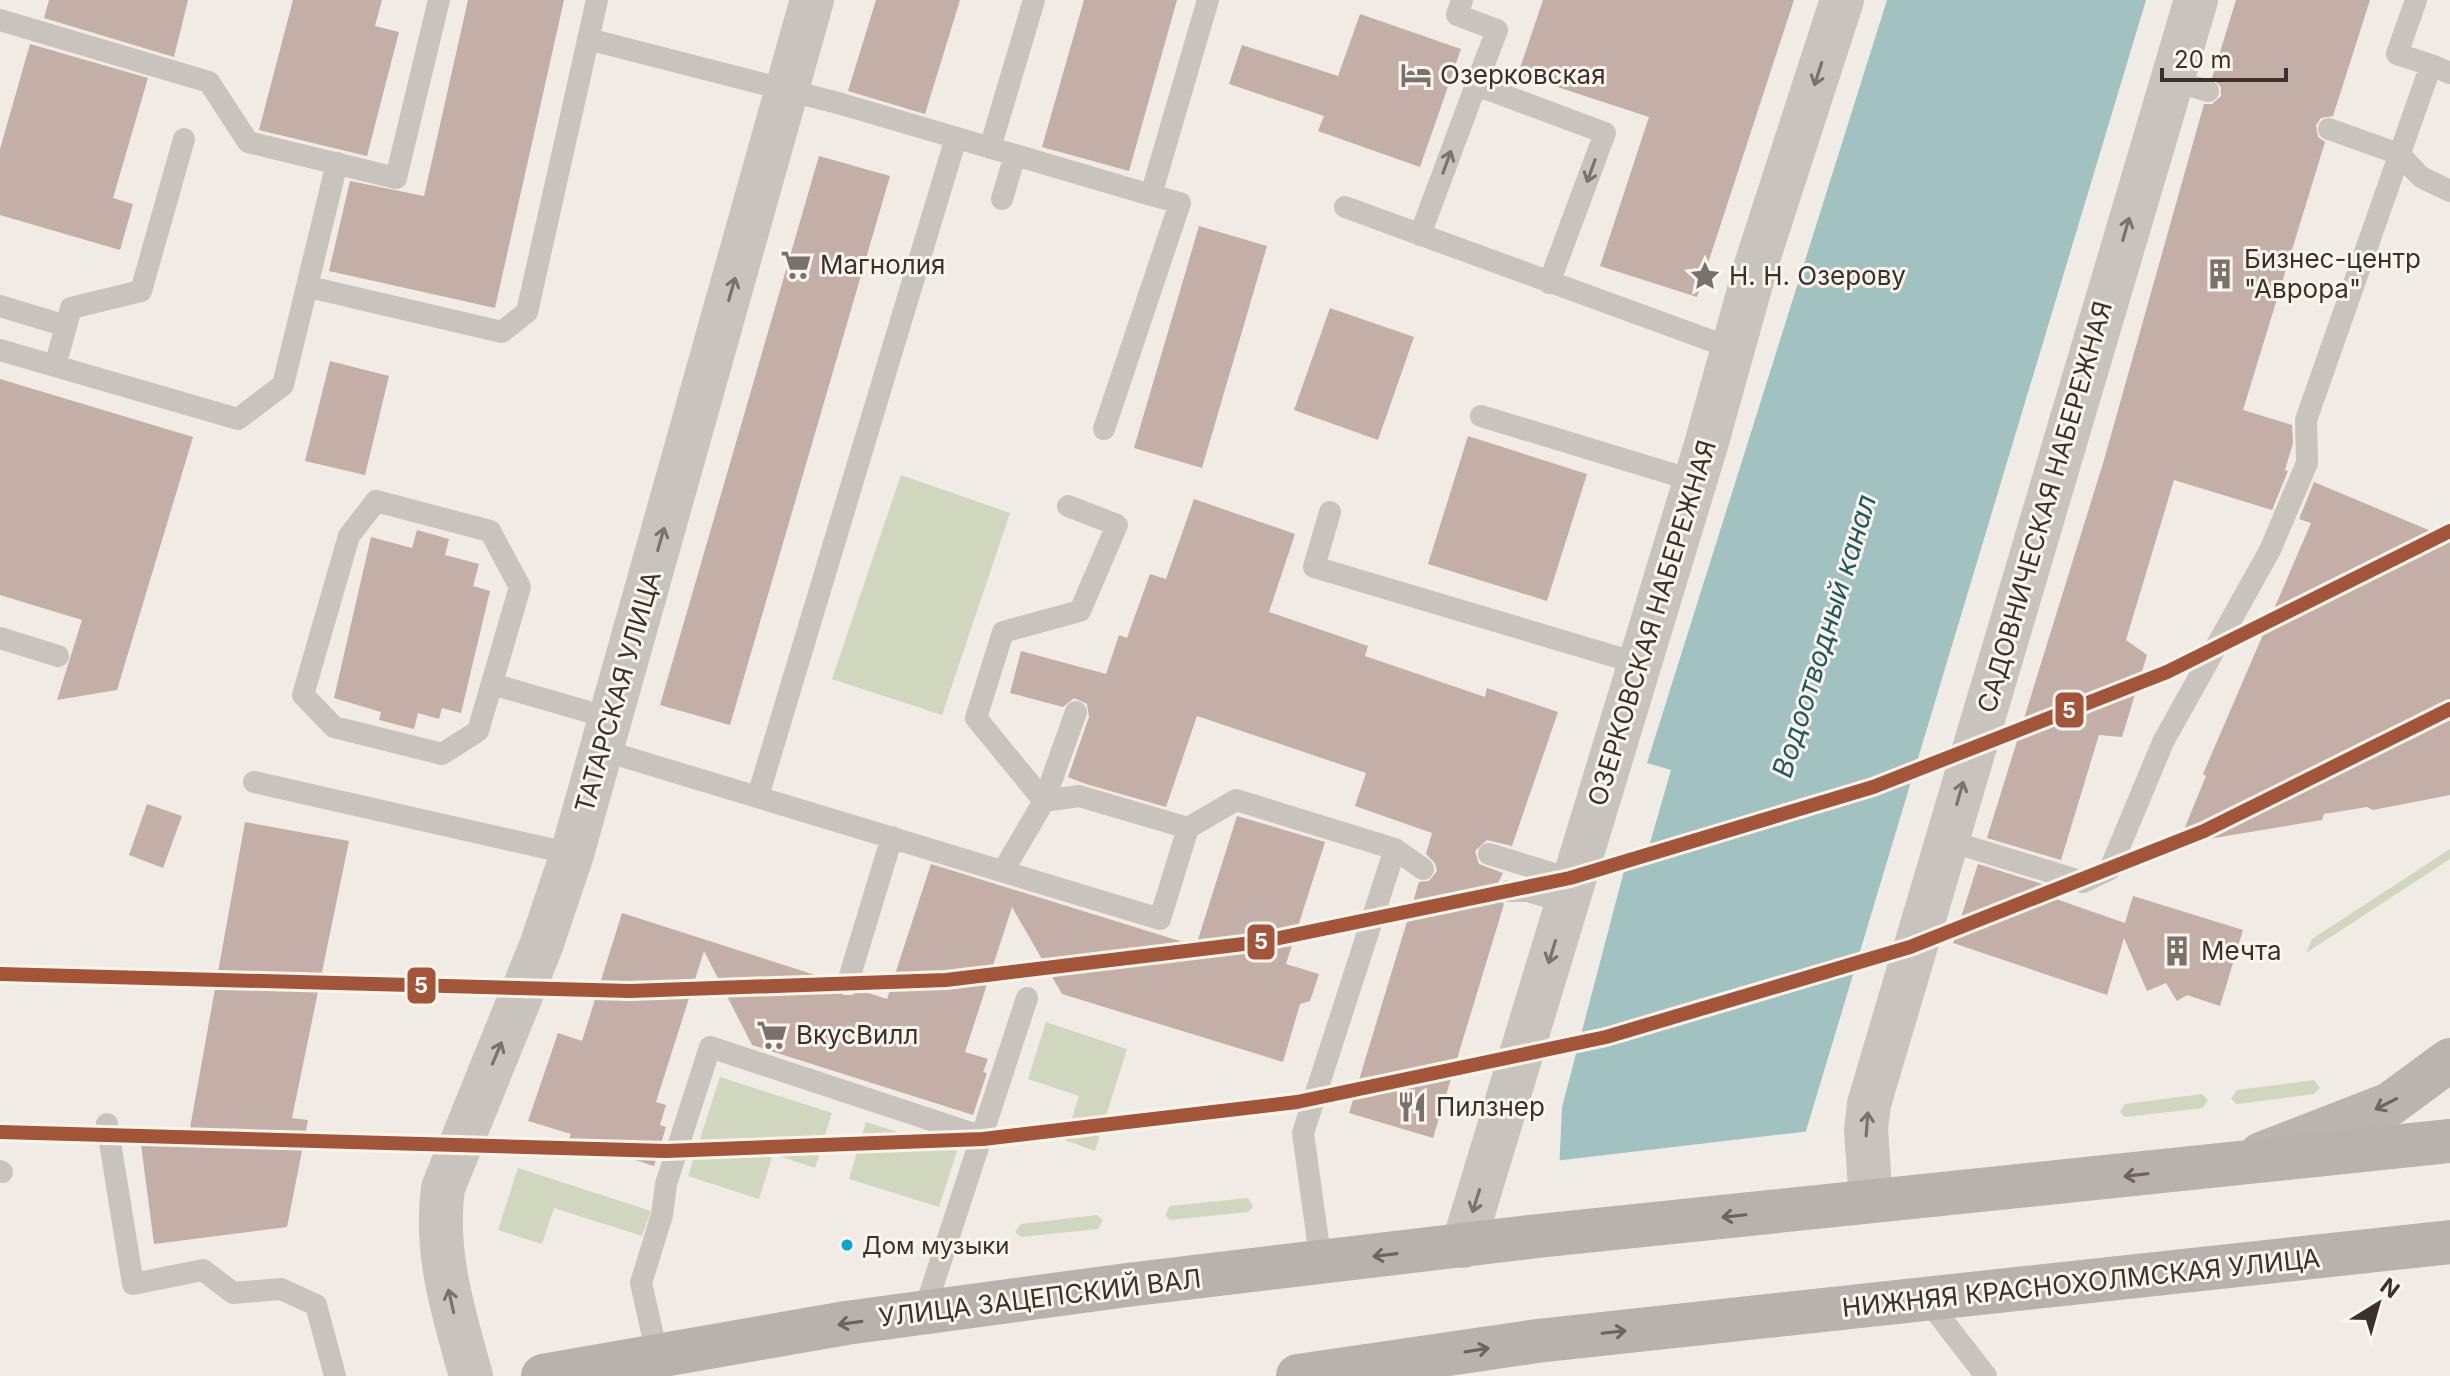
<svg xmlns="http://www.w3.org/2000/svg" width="2450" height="1376" viewBox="0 0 2450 1376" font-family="Inter,sans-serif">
  <rect width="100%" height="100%" fill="#f0ebe5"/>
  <path fill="#d1d6bf" d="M901,475l109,38 -68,202 -110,-36z
    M2450,849v10l-144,94 6,-14z
    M1046,1022l81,27 -32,102 -30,-11 14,-44 -51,-17z
    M720,1077l112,36 -17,55 -42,-14 -14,45 -71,-23z
    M2314,1080l6,8 -6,6 -77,10 -6,-5 6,-9z
    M2202,1094l6,6 -5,8 -78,9 -5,-5 5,-8z
    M866,1122l91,29 -18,56 -90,-28z
    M518,1168l133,43 -9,25 -88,-28 -12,36 -44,-14z
    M1248,1198l5,9 -5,5 -78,8 -5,-5 5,-9z
    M1097,1215l6,5 -5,9 -77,8 -6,-5 6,-8z"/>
  <path fill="#a1c2c1" d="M1887,0h259l-340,1131 -16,245h-240l12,-269 67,-255 17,5 25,-87 -24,-7z"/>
  <path fill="#f0ebe5" d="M1811,1131l-17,245h-248l8,-215z"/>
  <path fill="#c3afa7" d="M49,0h139l-14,57 -130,-39z
    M293,0h89l-7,26 24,6 -32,124 -108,-26z
    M468,0h96l-69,308 -166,-37 21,-90 74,15z
    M876,0h84l-35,114 -77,-23z
    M1084,0h93l-48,171 -87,-24z
    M1543,0h251l-97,297 -97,-31 49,-149 -131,-43z
    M2236,0h134l-37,116 -12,2 -5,7 2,12 7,5 -82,268 49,15 1,18 -8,27 3,1 -16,39 -98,-30 -48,160 21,15 -25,82 -23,-2 -38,125 -74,-22 117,-378 100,-356h8l9,-8v-9l-9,-9z
    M1360,14l101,35 -41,118 -102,-36 6,-15 -95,-32 13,-39 96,31z
    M30,44l118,34 -35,120 20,6 -13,46 -120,-35v-66z
    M819,156l71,20 -160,549 -70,-20z
    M1199,226l68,20 -65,222 -68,-20z
    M1330,308l84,29 -36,103 -84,-30z
    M330,361l59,15 -24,99 -60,-14z
    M0,379l193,58 -76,253 -60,10 25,-80 -82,-25z
    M1468,436l119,38 -40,127 -119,-37z
    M2314,482l136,57v256l-77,15 -6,-3 -43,7 -2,6 -144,24 28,-68 -3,-2 108,-251 -12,-4z
    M1194,499l101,35 -26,78 99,34 -3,10 120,41 2,-9 71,24 -46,134 -25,-6 -12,11 4,13 24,9 -9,19 10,12 -71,234 -84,-25 70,-231 10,-1 8,-10 -2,-8 -9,-9 6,-21 -77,-27 11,-33 -169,-57 -31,91 -80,-23 -18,-7 21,-60 -2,-13 -13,-6 -11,9 -53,-14 11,-42 85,23 13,-39 8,3 23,-64 16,5z
    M417,530l32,9 -4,16 34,9 -6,22 17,5 -29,122 -19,-5 -3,11 -21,-6 -4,16 -35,-9 2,-8 -47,-14 37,-161 41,11z
    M147,804l35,12 -19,52 -34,-13z
    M1237,816l88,26 -39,122 33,10 -9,27 -10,3 -17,58 -221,-68 -50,-87 -47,145 23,7 -5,13 4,1 -14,42 -221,-70 -48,-94 -48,151 10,3 -6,20 6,2 -12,39 -85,-27 2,-5 -43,-13 30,-88 24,8 40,-128 212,68 9,14h9l7,-5 28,9 44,-135 265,82z
    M245,822l104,19 -57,277 16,2 -21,107 -133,17 -14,-107 50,-9z
    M1978,864l74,23 -2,10 75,26 8,-27 110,34 -23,76 -33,-11 -10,6 -11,-18 -19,8 -23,-53 -17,57 -154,-52z"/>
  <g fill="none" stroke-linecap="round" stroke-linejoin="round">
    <path stroke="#c9c3be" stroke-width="22" d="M1462,0l-5,15 40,15 -21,55
      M0,20l209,62 39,60 148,36 43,-178
      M588,39l250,64 313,92 57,-195
      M2431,65l19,8
      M2171,80l37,11
      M2329,129l70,25 22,23 29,14
      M990,148l44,-148
      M1002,199l13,-44
      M1345,207l389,142
      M1420,235l56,-150 129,48 -56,150
      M309,287l193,45 25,-20 70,-312
      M0,306l66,20
      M0,350l238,69 45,-34 54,-222
      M55,366l16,-58 70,-17 43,-152
      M1481,416l214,65
      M1104,429l76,-226 -29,-8
      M376,501l114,30 30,56 -42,144 -36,23 -108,-27 -31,-32 46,-159z
      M1330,512l-16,55 326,97
      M0,638l58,18
      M492,684l118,34
      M602,750l558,169 28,-91 48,-28 159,49 -92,284 18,130
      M254,782l318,72
      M758,796l198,-658
      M1044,801l-68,-83 27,-86 77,-21 37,-86 -49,-19
      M1044,801l35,-5 109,32
      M1946,840l137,42 27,-13 53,-127 107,-192 37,-87 -1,-43 125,-355 -34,-11 19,-54
      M1395,849l28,20
      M1489,854l85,26
      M1003,871l41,-70 32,-89
      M1508,891h20l39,12
      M848,982l44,-145
      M107,1124l26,160 70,-14 30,23 48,-4 35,16 19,71
      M0,1171l2,1
      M1927,1300l59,76
      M924,1312l103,-314
      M657,1354l-16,-71 21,-68 4,-31 44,-137 273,90"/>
    <path stroke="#c9c3be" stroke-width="44" d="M471,1376c-17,-62 -37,-123 -28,-188l98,-242 31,-92 240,-854"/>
    <path stroke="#c9c3be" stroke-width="44" d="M1871,1201l-5,-71 3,-26 327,-1104
      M1463,1246l243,-801 51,-183 85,-262"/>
    <path stroke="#bab3ae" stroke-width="44" d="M2261,1154l129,-50 60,-44"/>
    <path stroke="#b8b1ad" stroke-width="44" d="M543,1376l303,-53 281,-38 411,-49 912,-95
      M1298,1376l239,-35 913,-99"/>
    <g stroke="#fbf5ee" stroke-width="20">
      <path id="metro-1" d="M0,974l630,17 316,-11 314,-38 310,-64 303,-91 294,-115 283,-141
        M0,1132l666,19 317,-12 314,-37 309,-65 304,-90 294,-116 246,-122"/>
    </g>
    <use href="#metro-1" stroke="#a35539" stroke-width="14"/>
  </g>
  <defs><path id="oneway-shaft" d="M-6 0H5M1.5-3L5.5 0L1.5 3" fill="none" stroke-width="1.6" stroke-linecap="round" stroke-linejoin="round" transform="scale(2)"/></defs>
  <g stroke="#7b726d">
    <use href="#oneway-shaft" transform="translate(1818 74) rotate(108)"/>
    <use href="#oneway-shaft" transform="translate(1447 162) rotate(-70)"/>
    <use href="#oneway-shaft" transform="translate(1591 171) rotate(110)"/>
    <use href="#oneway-shaft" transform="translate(2126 229) rotate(-74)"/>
    <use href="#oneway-shaft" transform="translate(732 289) rotate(-74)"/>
    <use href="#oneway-shaft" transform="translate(661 539) rotate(-74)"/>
    <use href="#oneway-shaft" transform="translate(1960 793) rotate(-74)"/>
    <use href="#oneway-shaft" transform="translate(1552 952) rotate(107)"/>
    <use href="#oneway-shaft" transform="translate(497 1053) rotate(-67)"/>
    <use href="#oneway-shaft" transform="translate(1867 1124) rotate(-86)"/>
    <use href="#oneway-shaft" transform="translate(1476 1201) rotate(107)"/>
    <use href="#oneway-shaft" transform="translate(451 1301) rotate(-103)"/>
  </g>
  <use stroke="#6e645f" href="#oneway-shaft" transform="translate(2386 1104) rotate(153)"/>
  <g stroke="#6d645f">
    <use href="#oneway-shaft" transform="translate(2136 1175) rotate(173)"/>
    <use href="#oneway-shaft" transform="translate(1734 1216) rotate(174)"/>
    <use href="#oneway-shaft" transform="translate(1385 1255) rotate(173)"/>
    <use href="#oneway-shaft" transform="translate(850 1323) rotate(172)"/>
    <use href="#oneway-shaft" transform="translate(1614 1332) rotate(-6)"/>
    <use href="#oneway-shaft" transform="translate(1477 1350) rotate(-9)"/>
  </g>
  <defs>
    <g id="hotel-bare" transform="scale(2.4)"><path d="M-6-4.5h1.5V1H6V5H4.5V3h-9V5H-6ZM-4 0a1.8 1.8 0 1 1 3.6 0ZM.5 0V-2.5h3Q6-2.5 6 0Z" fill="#7a716c" stroke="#fbf5ee" stroke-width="2.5" paint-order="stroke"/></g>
    <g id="supermarket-bare" transform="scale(2.4)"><path d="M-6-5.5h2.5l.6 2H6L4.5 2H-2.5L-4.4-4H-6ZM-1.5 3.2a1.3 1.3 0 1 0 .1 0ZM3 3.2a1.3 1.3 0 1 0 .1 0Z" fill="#7a716c" stroke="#fbf5ee" stroke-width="2.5" paint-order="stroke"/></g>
    <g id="building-bare" transform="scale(2.4)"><path d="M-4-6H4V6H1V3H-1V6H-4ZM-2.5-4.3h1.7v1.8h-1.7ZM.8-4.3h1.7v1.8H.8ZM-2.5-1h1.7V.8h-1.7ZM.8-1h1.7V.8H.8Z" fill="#7a716c" stroke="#fbf5ee" stroke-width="2.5" paint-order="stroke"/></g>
    <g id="sight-bare" transform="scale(2.4)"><path d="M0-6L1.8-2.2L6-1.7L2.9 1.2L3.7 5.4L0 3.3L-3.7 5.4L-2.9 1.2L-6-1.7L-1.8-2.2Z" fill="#7a716c" stroke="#fbf5ee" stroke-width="2.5" paint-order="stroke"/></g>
    <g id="restaurant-bare" transform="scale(2.4)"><path d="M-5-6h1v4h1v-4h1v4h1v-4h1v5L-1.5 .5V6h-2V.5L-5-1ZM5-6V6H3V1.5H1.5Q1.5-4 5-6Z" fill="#7a716c" stroke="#fbf5ee" stroke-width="2.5" paint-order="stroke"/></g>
  </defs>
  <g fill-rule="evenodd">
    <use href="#hotel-bare" x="1416" y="75"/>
    <use href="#supermarket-bare" x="796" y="265"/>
    <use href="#building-bare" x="2220" y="274"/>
    <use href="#sight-bare" x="1705" y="276"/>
    <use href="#building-bare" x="2177" y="951"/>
    <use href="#supermarket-bare" x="772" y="1035"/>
    <use href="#restaurant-bare" x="1412" y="1107"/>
  </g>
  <circle fill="#00a9ce" stroke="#fbf5ee" stroke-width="3" cx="847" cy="1245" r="7"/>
  <g text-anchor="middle" stroke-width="6" stroke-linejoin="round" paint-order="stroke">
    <g font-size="24" fill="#3b302b" stroke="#fbf5ee" text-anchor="start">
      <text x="862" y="1254">Дом музыки</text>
    </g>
    <g font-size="26" fill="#3b302b" stroke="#fbf5ee" text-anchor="start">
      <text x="1440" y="84">Озерковская</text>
      <text x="2244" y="268">Бизнес-центр<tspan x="2244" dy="30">"Аврора"</tspan></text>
      <text x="820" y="274">Магнолия</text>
      <text x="1729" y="285">Н. Н. Озерову</text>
      <text x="2201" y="960">Мечта</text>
      <text x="796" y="1044">ВкусВилл</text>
      <text x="1436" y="1116">Пилзнер</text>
    </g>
    <g font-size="26" fill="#3b302b" stroke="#fbf5ee">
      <text transform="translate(2045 507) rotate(-74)" y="9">САДОВНИЧЕСКАЯ НАБЕРЕЖНАЯ</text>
      <text transform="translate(1652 623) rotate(-73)" y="9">ОЗЕРКОВСКАЯ НАБЕРЕЖНАЯ</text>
      <text transform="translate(618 692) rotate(-74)" y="9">ТАТАРСКАЯ УЛИЦА</text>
      <text transform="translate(2081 1283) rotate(-6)" y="9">НИЖНЯЯ КРАСНОХОЛМСКАЯ УЛИЦА</text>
      <text transform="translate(1040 1298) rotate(-7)" y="9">УЛИЦА ЗАЦЕПСКИЙ ВАЛ</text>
    </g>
    <g font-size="28" font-style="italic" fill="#1f5a5e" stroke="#fbf5ee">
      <text transform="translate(1824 636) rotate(-73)" y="10">Водоотводный канал</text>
    </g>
  </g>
  <g stroke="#fbf5ee" stroke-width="3">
    <rect x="2054" y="691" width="31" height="38" rx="8" fill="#a35539"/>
    <rect x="1246" y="923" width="30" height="38" rx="8" fill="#a35539"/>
    <rect x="406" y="966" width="31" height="39" rx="8" fill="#a35539"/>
  </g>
  <g font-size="22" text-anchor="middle" font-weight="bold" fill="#fff">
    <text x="2069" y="718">5</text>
    <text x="1261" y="949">5</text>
    <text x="421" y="993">5</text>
  </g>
  <g transform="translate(2378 1304) rotate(37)" stroke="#fbf5ee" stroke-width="6" paint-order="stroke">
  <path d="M0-6L14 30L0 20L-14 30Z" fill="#3b302b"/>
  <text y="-12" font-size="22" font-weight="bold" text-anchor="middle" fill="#3b302b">N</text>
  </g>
  <path d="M2162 68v12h124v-12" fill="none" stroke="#3b302b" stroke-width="4"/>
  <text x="2174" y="68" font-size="24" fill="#3b302b" stroke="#fbf5ee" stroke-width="6" paint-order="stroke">20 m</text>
</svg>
